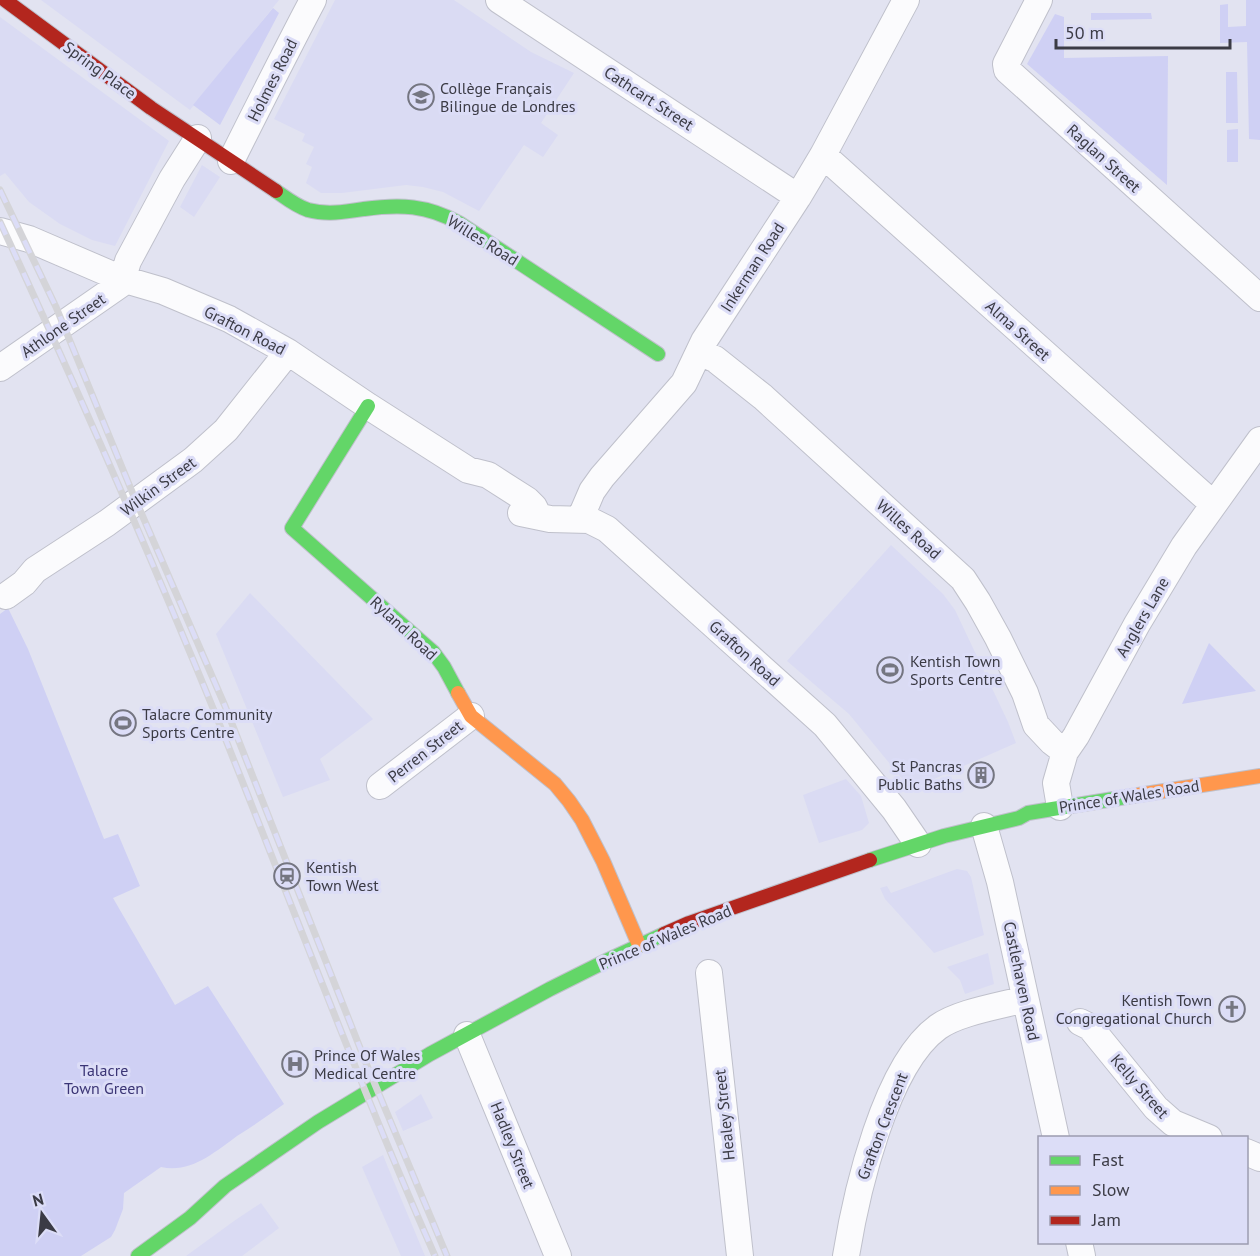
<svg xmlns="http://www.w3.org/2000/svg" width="1260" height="1256" viewBox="0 0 1260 1256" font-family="'PT Sans',sans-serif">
  <rect width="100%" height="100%" fill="#e2e3f1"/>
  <path fill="#dadbf3" d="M41,0h238l-89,110z
    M335,0h119l77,52 43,21 -33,50 17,12 -15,22 -19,-12 -45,66 -36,-19 -20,-5 -17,-2 -64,8h-21l-15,-10 6,-16 -6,-3 8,-17 -12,-6 3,-7 -31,-15z
    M0,17l169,124 -54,105 -23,-6 -32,-16 -31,-22 -24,-29 -5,3z
    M202,165l18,12 -26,40 -14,-10z
    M891,545l52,49 12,16 53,112 8,21 -107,47 -5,-9 -55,-67 -62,-53z
    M250,593l123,126 -53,40 10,21 -47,17 -67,-163z
    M846,779l15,17 8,27 -7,7 -43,13 -16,-48z
    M957,869l10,2 4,6 13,58 -50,18 -49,-54 -5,-11 7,-2 4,7z
    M988,953l6,31 -29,10 -5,-14 -13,-13z
    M421,1094l12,24 -30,13 -8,-19z
    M383,1155l4,10 38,91h-24l-39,-89z
    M261,1203l18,25 -37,28h-56l48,-35z"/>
  <path fill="#cfd0f4" d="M1246,0h14v140l-11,-1 -2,-97 -27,1v-38l8,-1v23l18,-1z
    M273,8l6,5 -59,112 -27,-20z
    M1091,13h60l1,6 -61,1z
    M1055,14l9,3v41l104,-2 -1,129 -140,-121z
    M1226,72h11l1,51h-12z
    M1238,129v33h-11v-32z
    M8,608l20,41 76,190 14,-5 22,52 -27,12 62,107 33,-19 76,118c-15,11 -31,22 -47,32 -22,16 -47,38 -76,31l-37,26 -1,16 -8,21 -4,7 -30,19h-81v-642z
    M1209,643l47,48 -74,13z"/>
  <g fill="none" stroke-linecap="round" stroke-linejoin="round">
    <g stroke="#bfc0cb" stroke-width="28">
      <path id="street" d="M499,0l299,197
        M1039,0l-33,64 1,6 253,228
        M823,155l390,349
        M231,161c27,-54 54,-108 82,-161
        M0,231l29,8 93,40 41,12 66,28 59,33 80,54 100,64 20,5 39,25 7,7 4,8
        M699,352l16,7 48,38 200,182 15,23 20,36 27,55 11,32 16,17 13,10
        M0,368l121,-84 7,-23 44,-82 26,-41
        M521,513l29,6 39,1 18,9 218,196 69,84 24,35
        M580,519l12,-28 10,-14 82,-94 20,-42 94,-144 25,-42 83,-155
        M6,596l18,-13 11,-13 72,-47 86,-63 33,-30 62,-78
        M380,786l91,-70
        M1060,807l-4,-24 9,-31 11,-16 61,-112 47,-78 76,-106
        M984,826l16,56 56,256
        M709,973l31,283
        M1080,1022l10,5 66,81 17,15 36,15
        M467,1035l91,221
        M1246,1152l14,6
        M1079,1242l3,14
        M846,1256c10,-62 39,-191 92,-229 21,-15 62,-21 87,-28"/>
    </g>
    <g stroke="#bfc0cb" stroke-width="16">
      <path id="fast" d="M276,191c10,7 20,15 32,19 19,5 37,2 56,-1 36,-5 63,-4 95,14l199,131
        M368,406l-76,122 141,124 11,15 14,26
        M870,860l74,-24 75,-18 9,-5 104,-17
        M138,1256l52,-38 35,-32 93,-64 112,-68 120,-65 58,-29 56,-26"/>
    </g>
    <g stroke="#bfc0cb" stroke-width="16">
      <path id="slow" d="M458,693l13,23 84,68 14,17 13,19 21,41 36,84
        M1132,796l128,-20"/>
    </g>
    <g stroke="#bfc0cb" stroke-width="16">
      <path id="jam" d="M5,0l146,108 125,83
        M664,934l25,-11 181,-63"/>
    </g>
    <use href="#street" stroke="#fbfbfd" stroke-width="26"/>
    <use href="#fast" stroke="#63d668" stroke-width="14"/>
    <use href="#slow" stroke="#ff974d" stroke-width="14"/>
    <use href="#jam" stroke="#b3261e" stroke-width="14"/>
    <g stroke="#d4d4d8" stroke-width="7">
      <path id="rail" d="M0,190l56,117 77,187 92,212 141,357 81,193
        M0,222c75,162 147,325 215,491 73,181 141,364 220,543"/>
    </g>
    <use href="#rail" stroke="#dcddf7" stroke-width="4.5" stroke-dasharray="14" stroke-linecap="butt"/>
  </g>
  <defs>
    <g id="school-ring" transform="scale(1.35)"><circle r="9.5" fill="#dcddf7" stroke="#757681" stroke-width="1.5"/><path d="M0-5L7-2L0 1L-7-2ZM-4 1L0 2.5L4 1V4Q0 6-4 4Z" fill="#757681"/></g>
    <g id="stadium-ring" transform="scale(1.35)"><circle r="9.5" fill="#dcddf7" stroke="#757681" stroke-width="1.5"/><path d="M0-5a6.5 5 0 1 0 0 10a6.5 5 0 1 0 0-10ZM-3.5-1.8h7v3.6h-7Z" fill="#757681"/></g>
    <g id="building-ring" transform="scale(1.35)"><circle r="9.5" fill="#dcddf7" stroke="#757681" stroke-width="1.5"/><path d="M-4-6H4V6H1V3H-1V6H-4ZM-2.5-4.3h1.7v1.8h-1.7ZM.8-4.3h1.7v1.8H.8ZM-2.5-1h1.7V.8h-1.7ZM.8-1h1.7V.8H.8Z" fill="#757681"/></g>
    <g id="station-ring" transform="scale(1.35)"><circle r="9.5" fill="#dcddf7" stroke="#757681" stroke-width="1.5"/><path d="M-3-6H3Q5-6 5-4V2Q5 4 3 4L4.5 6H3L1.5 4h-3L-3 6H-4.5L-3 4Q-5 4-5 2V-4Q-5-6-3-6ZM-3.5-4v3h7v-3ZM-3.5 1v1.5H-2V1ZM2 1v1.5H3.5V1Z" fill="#757681"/></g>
    <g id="church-ring" transform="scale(1.35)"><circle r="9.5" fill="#dcddf7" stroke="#757681" stroke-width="1.5"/><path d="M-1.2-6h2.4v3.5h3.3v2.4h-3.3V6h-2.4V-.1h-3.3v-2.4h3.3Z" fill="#757681"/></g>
    <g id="hospital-ring" transform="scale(1.35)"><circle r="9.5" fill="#dcddf7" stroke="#757681" stroke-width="1.5"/><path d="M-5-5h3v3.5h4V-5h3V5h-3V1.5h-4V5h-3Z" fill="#757681"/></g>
  </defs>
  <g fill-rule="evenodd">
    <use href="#school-ring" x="421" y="97"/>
    <use href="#stadium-ring" x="890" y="670"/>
    <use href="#stadium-ring" x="123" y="723"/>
    <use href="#building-ring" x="981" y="775"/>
    <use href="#station-ring" x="287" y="876"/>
    <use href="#church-ring" x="1232" y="1009"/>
    <use href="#hospital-ring" x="295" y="1064"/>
  </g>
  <g text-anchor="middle" stroke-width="6" stroke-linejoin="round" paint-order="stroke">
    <g font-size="16" fill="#3b3b45" stroke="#dcddf7">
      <text transform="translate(100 70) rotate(36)" y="6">Spring Place</text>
      <text transform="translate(272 80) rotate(-63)" y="6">Holmes Road</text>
      <text transform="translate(649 98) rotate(33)" y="6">Cathcart Street</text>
      <text transform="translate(1104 158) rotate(42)" y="6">Raglan Street</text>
      <text transform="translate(483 240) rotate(32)" y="6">Willes Road</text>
      <text transform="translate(752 267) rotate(-57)" y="6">Inkerman Road</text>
      <text transform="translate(63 325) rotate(-35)" y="6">Athlone Street</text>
      <text transform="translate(245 330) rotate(27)" y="6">Grafton Road</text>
      <text transform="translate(1018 330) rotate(42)" y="6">Alma Street</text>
      <text transform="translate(158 486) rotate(-36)" y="6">Wilkin Street</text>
      <text transform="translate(909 529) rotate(42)" y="6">Willes Road</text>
      <text transform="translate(1142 617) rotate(-60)" y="6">Anglers Lane</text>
      <text transform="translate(404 628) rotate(43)" y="6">Ryland Road</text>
      <text transform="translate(745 653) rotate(42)" y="6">Grafton Road</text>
      <text transform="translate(425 751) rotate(-38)" y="6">Perren Street</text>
      <text transform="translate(1129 796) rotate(-9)" y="6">Prince of Wales Road</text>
      <text transform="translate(665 937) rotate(-23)" y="6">Prince of Wales Road</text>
      <text transform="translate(1022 981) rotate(78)" y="6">Castlehaven Road</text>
      <text transform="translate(1140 1086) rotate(49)" y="6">Kelly Street</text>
      <text transform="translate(724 1115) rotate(-96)" y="6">Healey Street</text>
      <text transform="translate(882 1126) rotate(-69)" y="6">Grafton Crescent</text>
      <text transform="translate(513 1145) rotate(68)" y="6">Hadley Street</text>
    </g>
    <g font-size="16" fill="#3b3b45" stroke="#dcddf7" text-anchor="start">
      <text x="440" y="94">Collège Français<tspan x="440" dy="18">Bilingue de Londres</tspan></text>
      <text x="910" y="667">Kentish Town<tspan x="910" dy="18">Sports Centre</tspan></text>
      <text x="142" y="720">Talacre Community<tspan x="142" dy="18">Sports Centre</tspan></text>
      <text x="962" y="772" text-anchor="end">St Pancras<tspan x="962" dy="18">Public Baths</tspan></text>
      <text x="306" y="873">Kentish<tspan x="306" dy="18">Town West</tspan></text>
      <text x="1212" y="1006" text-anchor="end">Kentish Town<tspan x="1212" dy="18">Congregational Church</tspan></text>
      <text x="314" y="1061">Prince Of Wales<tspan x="314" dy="18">Medical Centre</tspan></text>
    </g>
    <g font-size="16" fill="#3b3575" stroke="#dcddf7">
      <text x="104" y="1076">Talacre<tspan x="104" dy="18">Town Green</tspan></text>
    </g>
  </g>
  <rect x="1038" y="1136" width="210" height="108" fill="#dcddf7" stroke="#9c9cb0" stroke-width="1.5"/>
  <rect x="1050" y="1156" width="30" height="9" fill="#63d668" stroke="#9c9cb0" stroke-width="1.5"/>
  <text x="1092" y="1166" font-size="18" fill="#3b3b45">Fast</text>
  <rect x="1050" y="1186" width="30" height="9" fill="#ff974d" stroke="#9c9cb0" stroke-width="1.5"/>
  <text x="1092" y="1196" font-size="18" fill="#3b3b45">Slow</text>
  <rect x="1050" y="1216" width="30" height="9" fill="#b3261e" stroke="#9c9cb0" stroke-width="1.5"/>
  <text x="1092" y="1226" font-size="18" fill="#3b3b45">Jam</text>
  <g transform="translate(42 1214) rotate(345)" stroke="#dcddf7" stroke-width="4.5" paint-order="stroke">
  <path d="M0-4.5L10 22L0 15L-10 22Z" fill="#3b3b45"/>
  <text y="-9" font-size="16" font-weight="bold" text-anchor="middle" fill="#3b3b45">N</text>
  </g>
  <path d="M1056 39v9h174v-9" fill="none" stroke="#3b3b45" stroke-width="3"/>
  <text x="1065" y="39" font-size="18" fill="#3b3b45" stroke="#dcddf7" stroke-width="4.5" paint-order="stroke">50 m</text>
</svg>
